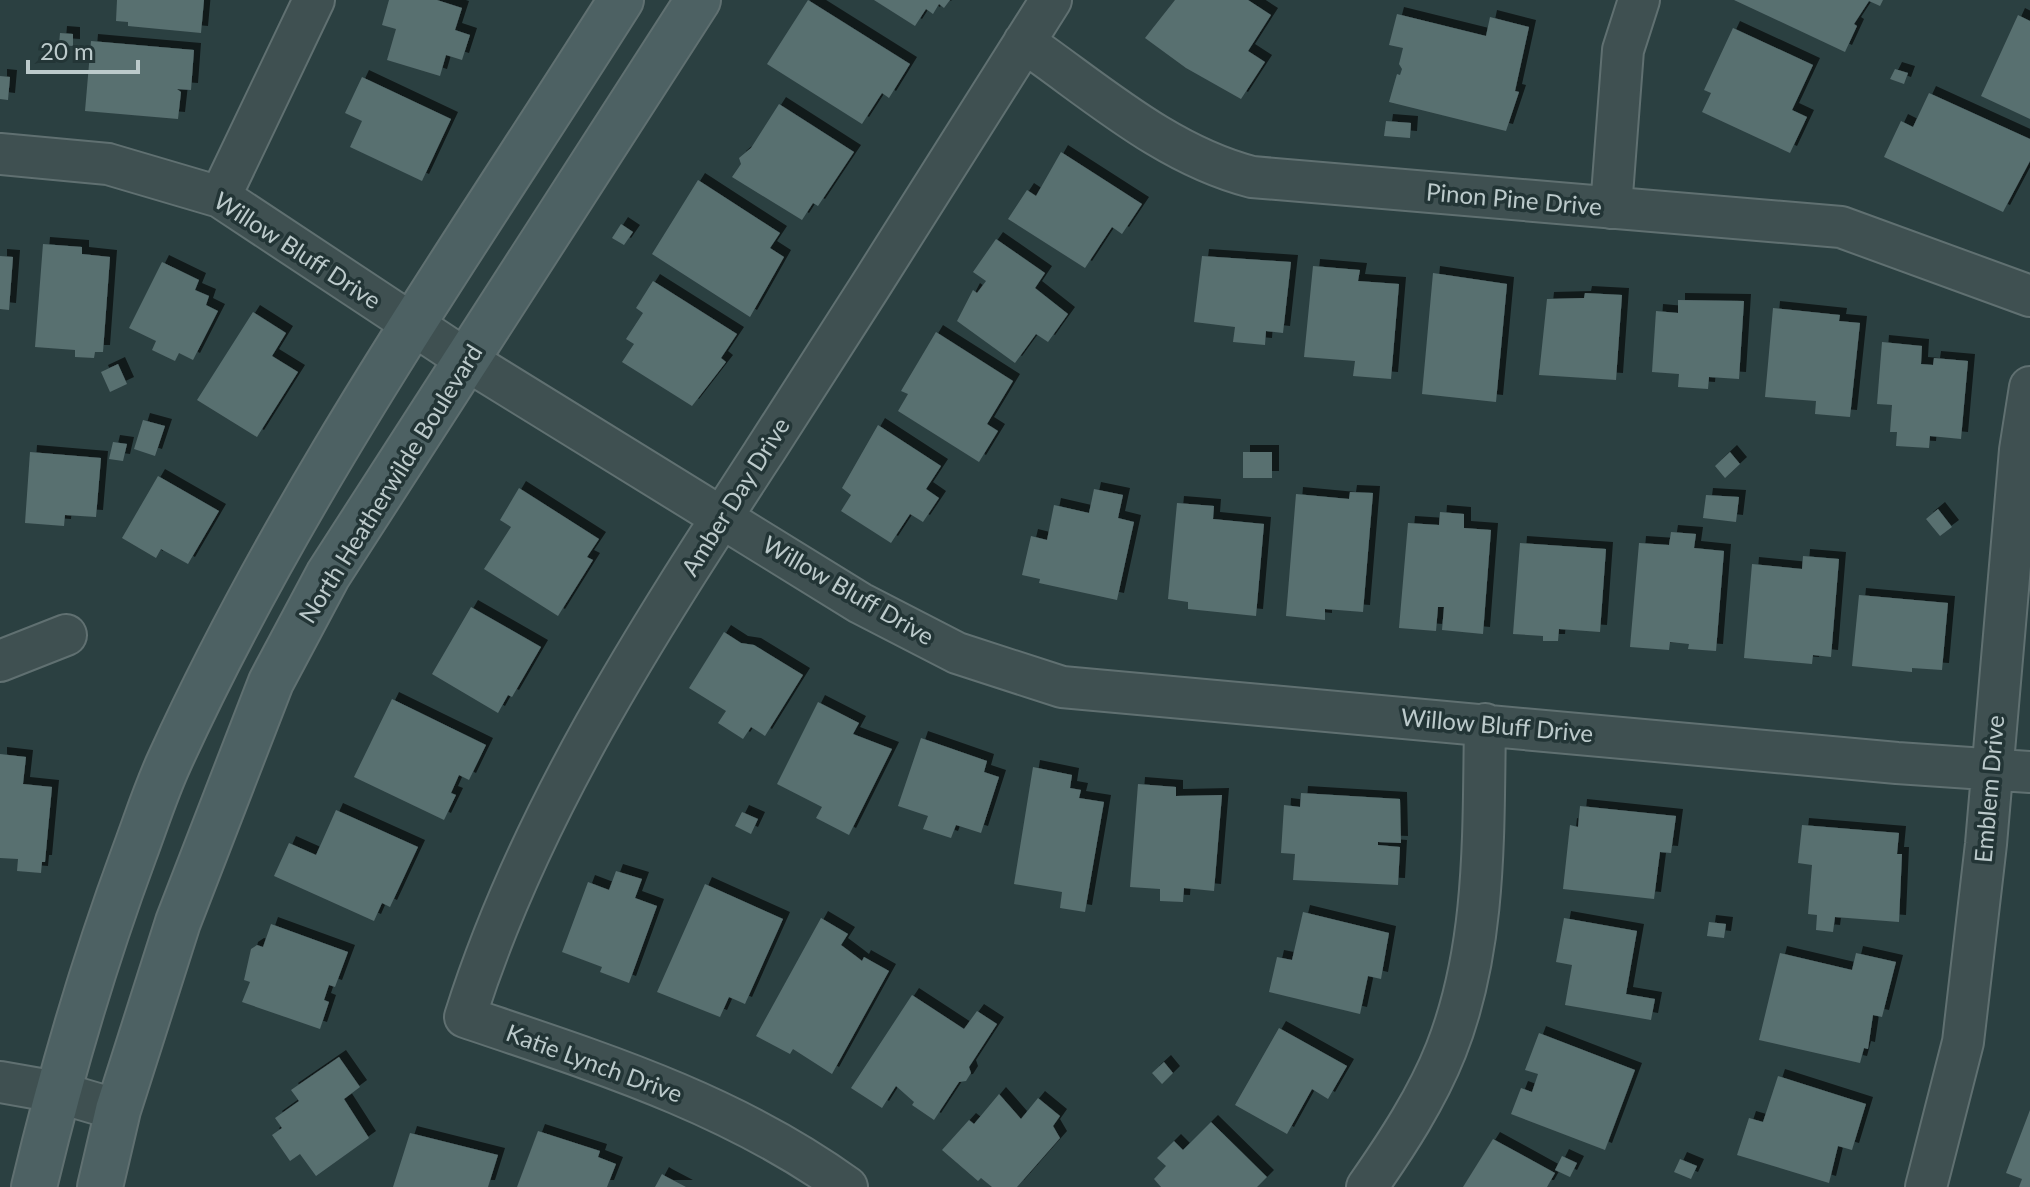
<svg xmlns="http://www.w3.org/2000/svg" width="2030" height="1187" viewBox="0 0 2030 1187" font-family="Lato,sans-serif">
  <defs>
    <filter id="shadow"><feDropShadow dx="7" dy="-7" stdDeviation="0" flood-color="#0009"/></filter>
  </defs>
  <rect width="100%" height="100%" fill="#2b4041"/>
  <path fill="#596f70" filter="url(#shadow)" d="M117,0h87l-3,33 -73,-7v-4l-12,-1z
    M389,0h48l25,8 -7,22 15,5 -8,25 -16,-5 -6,21 -53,-16 9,-31 -14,-4z
    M808,0l102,64 -21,34 -7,-5 -20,31 -95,-60z
    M874,0h76l-6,8 -5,-4 -6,10 -7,-5 -11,17z
    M1175,0h73l23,15 -23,36 17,11 -24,37 -55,-31 -41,-30z
    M1734,0h149l-3,6 -11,-5 -15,23 3,2 -12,26z
    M1397,14l89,22 4,-19 39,10 -14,64 4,1 -13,39 -117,-29 8,-28 3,1 2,-6 -3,-5 4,-16 -14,-3z
    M2018,15l12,6v98l-49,-23z
    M1733,28l80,37 -21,45 15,7 -17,36 -88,-41 9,-19 -7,-3z
    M60,33l13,1v12l-14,-1z
    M91,41l103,9 -3,40 -14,-1 4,3 -3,27 -93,-8z
    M1895,69l13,4 -4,11 -14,-5z
    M0,76l10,1 -2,23 -8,-1z
    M362,77l89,42 -29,62 -72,-34 12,-26 -17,-8z
    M1929,93l101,46v22l-27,51 -119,-55 17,-36 12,6z
    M779,104l75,48 -36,54 -5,-3 -11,17 -70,-43 9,-13 -2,-6 12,-10z
    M1386,121l25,2 -1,15 -26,-2z
    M1061,152l81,52 -20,30 -10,-7 -27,41 -77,-49 19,-29 9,6z
    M698,180l82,53 -10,15 14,9 -34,60 -98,-63z
    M621,224l12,8 -9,13 -12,-7z
    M996,239l49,34 -10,15 33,26 -20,28 -12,-8 -21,29 -58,-42 16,-31 4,3 9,-12 -13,-9z
    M43,244l39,3v7l28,3 -7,95h-8l-1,6 -19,-1v-7l-40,-3z
    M0,256l13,1 -4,53 -9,-1z
    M1202,256l89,6 -8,71 -17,-2 -1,14 -32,-3 2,-15 -41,-5z
    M162,262l37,18 -4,10 14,6 -3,9 12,6 -25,49 -14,-7 -4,8 -23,-11 4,-9 -27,-13z
    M1313,266l47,4 -2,11 41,3 -8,95 -38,-3 2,-15 -51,-4z
    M1433,273l74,11 -11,118 -74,-8z
    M653,281l84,53 -16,24 5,4 -34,44 -70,-44 12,-18 -8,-5 17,-26 -7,-5z
    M1585,293l37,2 -6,85 -77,-5 8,-76 37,-1z
    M1678,300l66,1 -5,78 -30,-2 -1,12 -30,-2 1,-13 -27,-2 4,-61 22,2z
    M1773,308l67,7 -1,6 21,2 -10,94 -35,-3 1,-13 -51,-4z
    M253,312l33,21 -14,23 26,16 -41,65 -60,-37z
    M936,332l77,49 -26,43 11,7 -19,31 -81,-51 10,-17 -7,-3z
    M1882,342l40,4 -1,18 12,1 1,-7 34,3 -7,78 -31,-3 -1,12 -33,-2 1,-14h-7l2,-27 -15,-1z
    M118,364l9,20 -17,8 -9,-20z
    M143,420l22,6 -10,30 -21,-7z
    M878,425l63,41 -15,23 13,9 -16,24 -13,-8 -19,29 -50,-32 10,-16 -9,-7z
    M113,442l14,2 -4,17 -14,-2z
    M30,452l71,6 -5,59 -31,-2 -1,11 -39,-3z
    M1243,452h29v26h-29z
    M1730,452l10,12 -15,14 -10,-12z
    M158,476l61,35 -31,53 -27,-15 -5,9 -34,-20z
    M519,488l80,51 -12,18 6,3 -35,56 -74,-47 27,-42 -11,-7z
    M1094,489l29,6 -5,23 16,4 -17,78 -78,-17 1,-4 -18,-4 9,-39 16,4 7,-35 35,8z
    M1350,492l23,1 -10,119 -38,-3v11l-39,-4 10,-122 53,5z
    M1706,495l33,2 -3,25 -33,-4z
    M1177,503l37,3 -1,13 51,5 -8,92 -68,-7v-7l-20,-3z
    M1938,509l14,18 -12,9 -14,-17z
    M1440,512l24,2v14l27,2 -8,104 -41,-4 2,-23h-6l-2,24 -37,-3 9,-105 31,2z
    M1671,532l25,2 -2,14 30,3 -8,100 -28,-2 1,-5 -19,-2 -1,8 -39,-3 9,-104 30,2z
    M1520,543l86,6 -6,83 -41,-3 -1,12h-15v-5l-30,-2z
    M1803,556l36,3 -8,98 -18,-2 -1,9 -68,-6 8,-94 50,5z
    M1859,595l89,8 -6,67 -30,-2v4l-60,-6z
    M471,607l70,40 -29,50 -4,-2 -10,18 -66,-39z
    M724,632l17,11 13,2 49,30 -38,61 -14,-9 -8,12 -25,-16 8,-12 -37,-23z
    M392,699l94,46 -17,35 -10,-5 -8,18 5,2 -12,25 -90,-43z
    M818,702l41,21 -6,11 39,15 -43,86 -33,-17 6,-11 -45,-23z
    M921,738l66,23 -3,11 15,5 -18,56 -25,-8 -5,13 -28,-9 5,-13 -30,-10z
    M0,754l26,3 -3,27 29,3 -7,75h-3l-1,11 -24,-2 1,-12 -18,-1z
    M1033,767l39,8 -2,13 11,2 -2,8 25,4 -19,110 -25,-4 2,-16 -48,-8z
    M1138,784l38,3v9l46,-1 -8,96 -30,-3 -1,14 -23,-1v-12l-30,-2z
    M1301,793l99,6 1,44 -23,-1v3l22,2 -2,38 -105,-5 2,-26 -14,-1 3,-48 16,2z
    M1580,806l96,10 -5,37 -11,-1 -6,47 -91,-10 7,-64 8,2z
    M336,810l82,37 -28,60 -8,-4 -8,18 -100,-45 15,-33 27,12z
    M742,812l16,7 -7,15 -16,-8z
    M1802,825l97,8 -2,21h5l-3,68 -64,-5 -2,15 -17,-2 1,-15 -9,-1 4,-49 -14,-2z
    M616,871l26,8 -7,19 22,8 -28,77 -29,-11 2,-5 -40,-15 26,-70 21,8z
    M705,884l78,35 -38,85 -16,-7 -9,20 -63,-25z
    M1303,912l86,21 -8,46 -13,-3 -8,38 -91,-22 8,-35 15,3z
    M821,918l27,16 -7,11 16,12 5,4 2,-4 25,14 -57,103 -39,-25 -3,5 -34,-18z
    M1564,918l73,13 -11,63 29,5 -4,21 -86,-15 7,-40 -16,-3z
    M1709,922l17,2 -2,14 -17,-2z
    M271,924l77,28 -13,35 -6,-2 -5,15 5,2 -9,27 -78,-27 8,-20 -6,-2 7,-31 6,-4 6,2z
    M1780,953l72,17 4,-17 40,9 -14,55 -9,-2 -5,34 -4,-1 -4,15 -101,-23z
    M912,995l52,34 13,-18 20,13 -28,43 2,6 -5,8 -7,1 -25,38 -22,-15 2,-3 -18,-16 -14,22 -31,-20z
    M1279,1028l68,38 -19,33 -16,-10 -25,45 -52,-29z
    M1539,1033l96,37 -30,80 -94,-36 10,-26 11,4 6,-18 -13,-4z
    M339,1057l21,30 -16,12 25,39 -53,38 -16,-22 -10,7 -18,-26 10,-7 -7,-10 24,-17 -8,-11z
    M1164,1062l9,11 -11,11 -10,-11z
    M1778,1076l88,28 -14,46 -14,-4 -9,37 -92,-28 12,-37 14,4z
    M999,1094l22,25 17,-21 22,18 -7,10 7,12 -43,49h-25l-11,-9 -3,3 -36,-31 27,-30 5,4z
    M2030,1110v77h-11l3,-8 -16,-6z
    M1211,1122l56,55 -10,10h-96l-7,-8 12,-13 -9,-8 17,-17 9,9z
    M538,1131l62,20 -2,6 18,7 -9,23h-90z
    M410,1133l88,22 -10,32h-95z
    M1493,1139l62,34 -8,14h-84z
    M1562,1156l15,7 -7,14 -15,-7z
    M1680,1159l17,7 -6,13 -17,-7z
    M662,1174l3,2 21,11h-31z"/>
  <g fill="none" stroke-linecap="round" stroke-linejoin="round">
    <g stroke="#607071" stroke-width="44">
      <path id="street" d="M1024,42c72,50 142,113 228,135l589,50 189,69
        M0,154l108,10 112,33 248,164 392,242 97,50 105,34 835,76 133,9
        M220,197l94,-197
        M1611,208l12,-158 16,-50
        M0,661l66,-26
        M0,1082l57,10 61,18
        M847,1187c-116,-84 -249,-125 -382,-170 65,-206 184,-388 301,-568 96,-149 191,-299 285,-449
        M1367,1187c30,-43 60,-89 79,-137 41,-104 37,-217 39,-326
        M1926,1187l37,-145 23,-198 34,-394 10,-63"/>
    </g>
    <g stroke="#607071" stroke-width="48">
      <path id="secondary" d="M34,1187c27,-113 60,-225 100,-333 12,-32 22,-64 36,-94 122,-268 294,-512 451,-760
        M100,1187l18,-77 60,-188 93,-240 57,-107 370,-575"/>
    </g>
    <use href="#street" stroke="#3f5051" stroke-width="40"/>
    <use href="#secondary" stroke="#4d6163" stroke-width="44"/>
  </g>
  <g text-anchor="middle" stroke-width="7" stroke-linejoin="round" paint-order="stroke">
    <g font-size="24" fill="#bccacb" stroke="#233536">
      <text transform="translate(1514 200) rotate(5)" y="8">Pinon Pine Drive</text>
      <text transform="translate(297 251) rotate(33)" y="8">Willow Bluff Drive</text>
      <text transform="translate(391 484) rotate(-58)" y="8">North Heatherwilde Boulevard</text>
      <text transform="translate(736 497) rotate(-58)" y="8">Amber Day Drive</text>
      <text transform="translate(848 591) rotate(30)" y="8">Willow Bluff Drive</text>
      <text transform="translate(1497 726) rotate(5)" y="8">Willow Bluff Drive</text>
      <text transform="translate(1990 789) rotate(-85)" y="8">Emblem Drive</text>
      <text transform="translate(594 1064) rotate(20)" y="8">Katie Lynch Drive</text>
    </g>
  </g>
  <path d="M28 60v12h110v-12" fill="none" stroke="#bccacb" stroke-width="4"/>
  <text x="40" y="60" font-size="24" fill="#bccacb" stroke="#233536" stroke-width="6" paint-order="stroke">20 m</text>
</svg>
